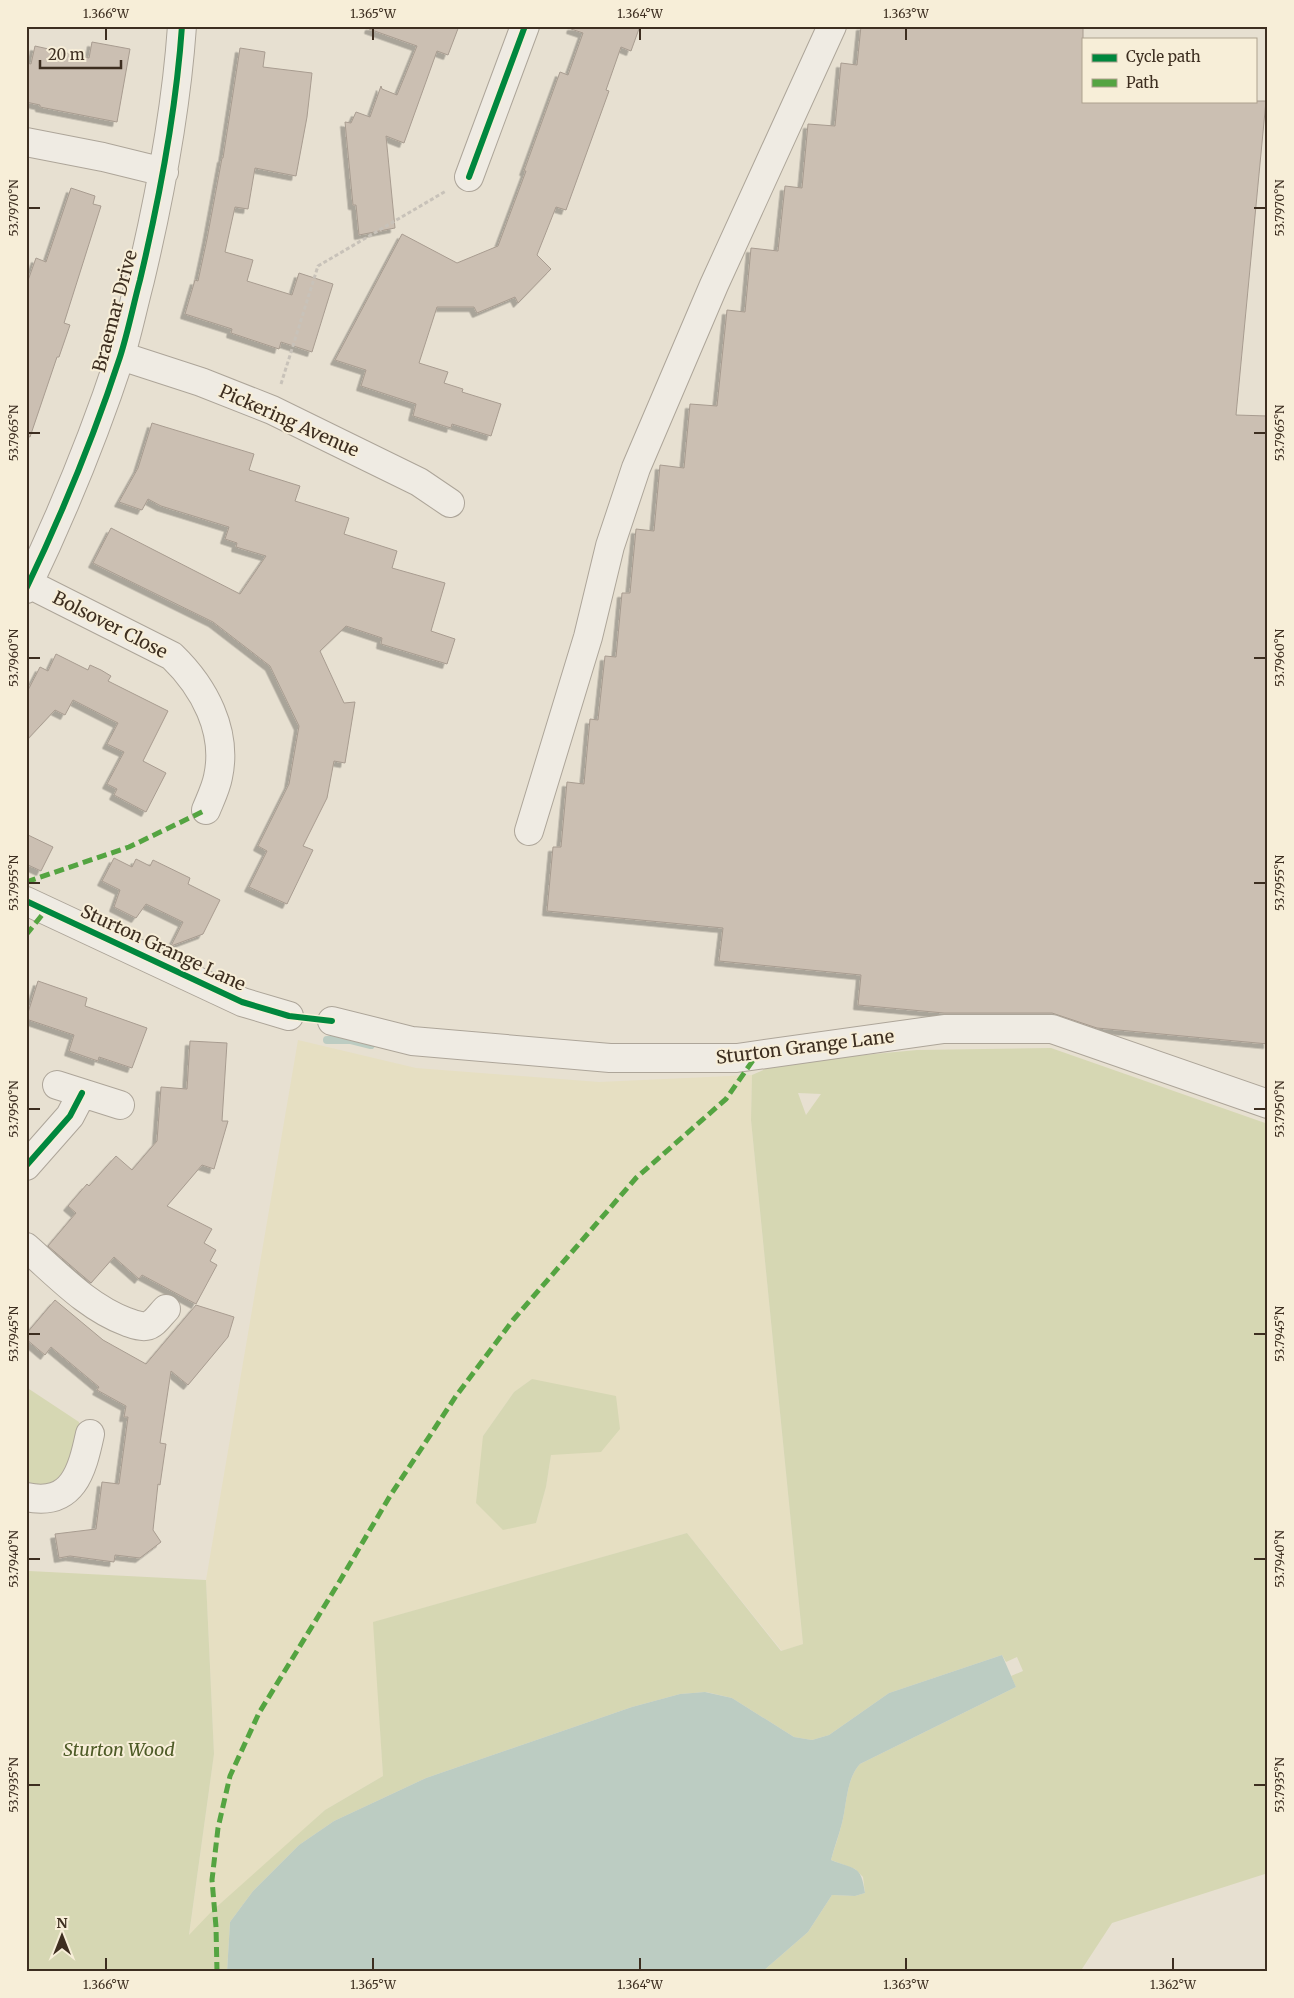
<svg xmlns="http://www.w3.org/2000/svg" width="1294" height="1998" viewBox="0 0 1294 1998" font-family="Merriweather,serif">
  <defs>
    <filter id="shadow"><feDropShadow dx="-4.5" dy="4.5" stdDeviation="0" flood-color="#0004"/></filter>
  </defs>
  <rect width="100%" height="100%" fill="#e7e0d1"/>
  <path fill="#e6dfc2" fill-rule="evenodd" d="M298,1040l118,28 183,14 153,-7 -1,45 52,524 -21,7 -95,-118 -313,89 9,154 -58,34 -136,126 25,-182 -8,-174zM532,1379l19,76 -5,32 -10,36 -53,-87 31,-44z"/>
  <path fill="#d6d7b3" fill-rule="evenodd" d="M1051,1048l217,76v749l-156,50 -32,49h-318l46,-40 24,-37 23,1 10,-3 -2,-16 -8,-8 -24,-9c3,-12 8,-24 11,-37 5,-19 4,-44 18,-59l156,-77 -5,-11 12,-5 -6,-14 -11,5 -4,-7 -113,38 -60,42 -17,5 -18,-3 -62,-39 -26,-6 -26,2 -48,13 -206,71 -92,43 -35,24 -46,46 -23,31 -3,50h-201v-397l3,-4 177,9 8,174 -25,181 23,-24 113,-101 58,-34 -10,-154 314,-89 94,118 22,-7 -52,-524 1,-45 27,-12 138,-13zM798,1093l23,1 -15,21z
    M532,1379l84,17 4,33 -19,23 -50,3 -5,32 -10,36 -33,7 -27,-27 7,-67 31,-44z
    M26,1387l53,35v27l-23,36 -30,6z"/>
  <path fill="#bcccc2" d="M1002,1655l14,32 -156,77c-14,15 -13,40 -18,59 -3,12 -8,25 -11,37 24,10 30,4 34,33l-10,3 -23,-1 -24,37 -46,40h-535l3,-50 23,-31 46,-46 35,-24 92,-43 206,-71 48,-13 25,-2 27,6 62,39 18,3 17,-5 60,-42z"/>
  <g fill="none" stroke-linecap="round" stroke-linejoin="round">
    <path stroke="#bcccc2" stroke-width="8" d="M327,1040h24l20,5"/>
  </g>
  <path fill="#cbbfb2" stroke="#a89c90" filter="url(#shadow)" d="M370,26h89l-11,29 -11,-4 -33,92 -18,-7 9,92 -36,7 -3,-30h-3l-8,-83 6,1 5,-11 14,5 11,-31 1,3 15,6 20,-49 -48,-17z
    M572,26h68l-9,25 -10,-4 -15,43 3,1 -43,119 -10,-3 -19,48 14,14 -33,34 -3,-6 -38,16 -3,-6h-37l-18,56 29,9 -4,11 19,6 -1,3 39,12 -10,32 -39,-12 -1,4 -38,-12 3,-12 -55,-18 5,-16 -31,-10 67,-126 55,29 41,-17 28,-75h-2l36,-99 8,3 15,-42 -12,-4z
    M861,26h222v75h183l-30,314 32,1v628l-171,-16 -45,-15h-108l-86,-8 3,-30 -142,-14 4,-33 -176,-17 6,-64h8l6,-65 17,2 6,-65 8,1 7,-64 11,1 6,-64h8l6,-64 18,2 6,-66 24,3 6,-64 27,2 10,-96 18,2 6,-64 27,3 7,-65 17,2 6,-64 27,2 6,-63 16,2z
    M92,42l38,7 -13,73 -77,-15v-2l-14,-3v-39l5,1 4,-18 54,12z
    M240,48l25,4 -2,15 49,6 -5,44 -11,59 -41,-8 -7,41 -13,-2 -10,45 28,8 -6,21 45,14 7,-22 34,11 -21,68 -31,-10 -2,7 -48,-16 1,-4 -47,-15 10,-34 3,1 9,-42 15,-81h1z
    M71,188l24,8 -2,8 8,2 -37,117 6,2 -11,32h-2l-27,80 -4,-1v-150l10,-28 10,4z
    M152,423l102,31 -5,16 51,16 -5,15 54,17 -5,16 53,17 -5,17 53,15 -14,48 24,8 -8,25 -66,-20 1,-6 -36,-12 -26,25 24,52 11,-1 -10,61 -11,-2 -7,37 -24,48 10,4 -26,54 -38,-17 18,-36 -9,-5 31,-62 10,-58 -29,-60 -57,-44 -120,-59 18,-35 129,66 26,-38 -30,-9 1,-4 -12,-4 4,-12 -68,-21 -13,-7 -6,11 -23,-8 19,-34z
    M56,654l32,16 2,-5 11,5 10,6 -3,5 60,30 -25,50 23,12 -20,39 -32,-17 3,-6 -10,-5 17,-32 -17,-8 11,-21 -45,-23 -8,15 -10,-5 -29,31v-47l14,-27 8,4z
    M26,834l27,13 -12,24 -15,-7z
    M114,858l18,9 4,-8 14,7 3,-6 37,18 -2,6 32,16 -17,34 -32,12 12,-24 -37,-18 -10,14 -22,-11 6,-17 -18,-9z
    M38,981l49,17 -2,8 62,22 -15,40 -33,-11 -1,4 -29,-10 5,-16 -48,-16z
    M190,1041l37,2 -5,78h6l-14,48 -12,-4 -35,41 45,23 -8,14 12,7 -6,11 7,4 -21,39 -54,-29 -3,4 -25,-22 -23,26 -43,-37 28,-33 -8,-7 19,-22 2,2 27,-30 16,14 25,-29 4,-54 26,2z
    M55,1300l48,40 43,24 50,-59 38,12 -6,20 -40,48 -17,-14 -11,72 6,1 -6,41 -2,-1 -5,46 8,12 -21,16 -25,-3 -1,7 -44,-6 -11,2 -4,-24 41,-5 6,-47 17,2 9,-67h-4l2,-11 -29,-16 2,-3 -48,-40 -6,8 -19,-16v-5z"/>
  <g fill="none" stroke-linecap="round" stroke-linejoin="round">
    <g stroke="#ada599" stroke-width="30">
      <path id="minor" d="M26,142l77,15 61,15
        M469,177l56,-151
        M121,356l80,26 71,28 147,72 31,21
        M29,584l143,72c32,31 56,75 46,121 -2,11 -8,23 -12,33
        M26,589c36,-75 68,-153 94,-232 8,-25 13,-51 20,-77 20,-84 36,-168 42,-254
        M529,831l59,-194 22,-91 26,-78 78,-183 118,-259
        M26,901l216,101 47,14
        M332,1021l80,20 198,17h127l207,-29h108l216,75
        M57,1085l63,20
        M26,1166l44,-50 12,-23
        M26,1247c32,28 61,60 101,75 6,2 12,5 19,4 8,-1 14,-11 20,-17
        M26,1497c47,10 56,-26 64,-63"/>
    </g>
    <path stroke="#c8c2b9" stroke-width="3" stroke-dasharray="4 2.5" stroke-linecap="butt" d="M281,384l37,-118 128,-75"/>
    <use href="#minor" stroke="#efebe3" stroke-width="28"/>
    <path stroke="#54a441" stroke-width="5" stroke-dasharray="10 5" stroke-linecap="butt" d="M26,882l103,-35 77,-37
      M26,935l20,-25
      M217,1972l-1,-45 -4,-47 6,-52 12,-52 29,-63 82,-134 49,-83 66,-100 57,-76 123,-142 90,-79 30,-43"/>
    <g stroke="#f7eed8" stroke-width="9">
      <path id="cycleway" d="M469,177l56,-151
        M26,589c36,-75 68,-153 94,-232 8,-25 13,-51 20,-77 20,-84 36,-168 42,-254
        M26,901l216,101 47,14 43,5
        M26,1166l44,-50 12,-23"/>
    </g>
    <use href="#cycleway" stroke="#00873e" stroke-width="6"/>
  </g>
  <path fill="none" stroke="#3d2e20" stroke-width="2" d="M106,28v12M373,28v12M640,28v12M906,28v12M28,208h12M1254,208h12M28,433h12M1254,433h12M28,658h12M1254,658h12M28,883h12M1254,883h12M28,1109h12M1254,1109h12M28,1334h12M1254,1334h12M28,1559h12M1254,1559h12M28,1785h12M1254,1785h12M106,1958v12M373,1958v12M640,1958v12M906,1958v12M1173,1958v12"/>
  <g text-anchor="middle" stroke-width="4" stroke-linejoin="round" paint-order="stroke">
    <g font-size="18" fill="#3d2e20" stroke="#f7eed8">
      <text transform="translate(115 311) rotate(-75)" y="6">Braemar Drive</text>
      <text transform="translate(289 421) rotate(24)" y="6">Pickering Avenue</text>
      <text transform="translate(110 625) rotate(27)" y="6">Bolsover Close</text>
      <text transform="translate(163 948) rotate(25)" y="6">Sturton Grange Lane</text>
      <text transform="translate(805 1047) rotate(-7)" y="6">Sturton Grange Lane</text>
    </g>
    <g font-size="18" font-style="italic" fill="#4d5a26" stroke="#f7eed8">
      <text x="119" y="1756">Sturton Wood</text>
    </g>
  </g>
  <rect width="1294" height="1998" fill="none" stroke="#f7eed8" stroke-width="55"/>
  <rect x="1082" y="38" width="175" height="65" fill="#f7eed8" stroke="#ada18e"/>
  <rect x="1092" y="54" width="25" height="8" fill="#00873e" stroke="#ada18e"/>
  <text x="1126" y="62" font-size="15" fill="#3d2e20">Cycle path</text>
  <rect x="1092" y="79" width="25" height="8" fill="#54a441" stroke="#ada18e"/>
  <text x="1126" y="88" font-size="15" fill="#3d2e20">Path</text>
  <g transform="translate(62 1936)" stroke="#f7eed8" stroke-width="4" paint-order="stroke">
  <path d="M0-4L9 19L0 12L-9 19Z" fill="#3d2e20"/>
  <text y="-8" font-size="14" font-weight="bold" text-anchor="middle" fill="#3d2e20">N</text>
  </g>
  <path d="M40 60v8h81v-8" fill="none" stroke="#3d2e20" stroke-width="2.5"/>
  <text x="48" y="60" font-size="15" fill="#3d2e20" stroke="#f7eed8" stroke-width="4" paint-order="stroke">20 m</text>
  <rect x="28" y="28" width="1238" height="1942" fill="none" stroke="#3d2e20" stroke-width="2"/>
  <g font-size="12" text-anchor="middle" fill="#3d2e20">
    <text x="106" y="18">1.366°W</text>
    <text x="373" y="18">1.365°W</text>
    <text x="640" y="18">1.364°W</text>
    <text x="906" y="18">1.363°W</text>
    <text transform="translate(14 208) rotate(-90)" y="4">53.7970°N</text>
    <text transform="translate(1280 208) rotate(-90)" y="4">53.7970°N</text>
    <text transform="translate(14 433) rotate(-90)" y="4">53.7965°N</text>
    <text transform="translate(1280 433) rotate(-90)" y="4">53.7965°N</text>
    <text transform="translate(14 658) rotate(-90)" y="4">53.7960°N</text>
    <text transform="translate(1280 658) rotate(-90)" y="4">53.7960°N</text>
    <text transform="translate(14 883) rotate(-90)" y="4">53.7955°N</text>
    <text transform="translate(1280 883) rotate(-90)" y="4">53.7955°N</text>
    <text transform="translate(14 1109) rotate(-90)" y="4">53.7950°N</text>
    <text transform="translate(1280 1109) rotate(-90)" y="4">53.7950°N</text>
    <text transform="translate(14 1334) rotate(-90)" y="4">53.7945°N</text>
    <text transform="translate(1280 1334) rotate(-90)" y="4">53.7945°N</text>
    <text transform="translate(14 1559) rotate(-90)" y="4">53.7940°N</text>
    <text transform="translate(1280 1559) rotate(-90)" y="4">53.7940°N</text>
    <text transform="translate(14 1785) rotate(-90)" y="4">53.7935°N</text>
    <text transform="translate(1280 1785) rotate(-90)" y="4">53.7935°N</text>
    <text x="106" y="1989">1.366°W</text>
    <text x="373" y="1989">1.365°W</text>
    <text x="640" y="1989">1.364°W</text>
    <text x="906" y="1989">1.363°W</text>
    <text x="1173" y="1989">1.362°W</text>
  </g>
</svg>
